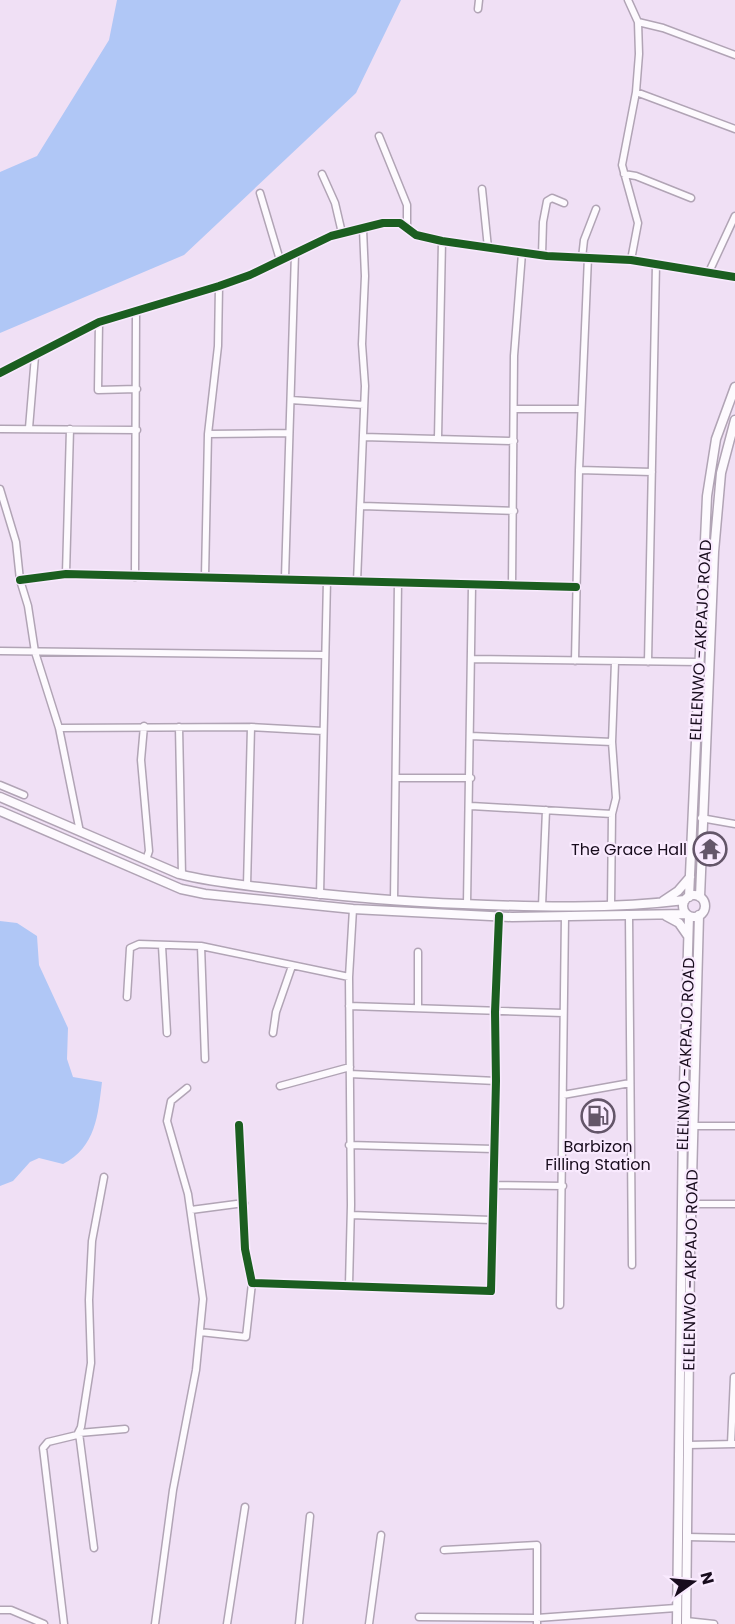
<svg xmlns="http://www.w3.org/2000/svg" width="735" height="1624" viewBox="0 0 735 1624" font-family="Poppins,sans-serif">
  <rect width="100%" height="100%" fill="#f0e0f5"/>
  <path fill="#b0c7f6" d="M117,0h284l-45,93 -172,162 -184,78v-161l37,-16 72,-116z
    M0,921l17,2 20,13 2,29 29,63 -1,31 6,18 29,5c-4,33 -6,65 -39,82l-24,-6 -9,4 -17,19 -13,5z"/>
  <g fill="none" stroke-linecap="round" stroke-linejoin="round">
    <g stroke="#b1a4b5" stroke-width="9">
      <path id="minor" d="M628,0l10,22 1,32 -3,38 -14,73 16,58 -7,37
        M478,9l1,-9
        M638,22l25,6 72,27
        M636,92l99,37
        M379,136l28,69v21
        M322,174l13,29 7,30
        M624,174l12,2 55,22
        M482,189l6,59
        M260,193l20,67
        M542,255l1,-33 4,-21 5,-3 12,5
        M582,258l2,-18 12,-31
        M709,272l26,-56
        M99,322l-1,68 39,-1
        M0,373l99,-51 120,-36 31,-11 81,-39 52,-13h17l16,12 26,6 105,15 84,4 104,17
        M291,400l73,5
        M515,409h66
        M29,428l6,-72
        M0,429l137,1
        M208,434l80,-1
        M363,437l151,4
        M438,438l4,-197
        M579,470l73,2
        M0,489l16,53 4,38 8,26 7,46 24,76 21,104
        M362,506l152,5
        M66,574l4,-145
        M135,577l1,-266
        M205,577l3,-143 10,-88 1,-60
        M285,578l10,-325
        M20,580l46,-6 510,13
        M357,582l8,-196 -3,-42 3,-68 -2,-47
        M512,586l2,-230 8,-103
        M0,651l324,4
        M472,659l227,3
        M575,661l4,-191 9,-213
        M648,662l8,-398
        M144,726l-3,34 8,91 -3,9
        M179,727l3,148
        M59,728l192,-1 72,4
        M471,736l141,6
        M397,778h74
        M0,785l24,10
        M471,806l141,8
        M701,818l34,6
        M247,886l4,-159
        M320,895l7,-315
        M394,901l4,-319
        M467,904l5,-318
        M611,905l1,-91 4,-16 -4,-56 3,-80
        M542,906l4,-96
        M629,916l3,349
        M162,946l5,87
        M418,952v55
        M127,997l3,-49 9,-4 62,2
        M349,1006l214,7
        M273,1033l3,-21 16,-46
        M205,1059l-4,-113 148,31
        M350,1074l146,7
        M280,1086l70,-19
        M563,1095l67,-12
        M239,1125l6,124 7,34 239,8 5,-210 -1,-69 4,-96
        M693,1126h42
        M349,1145l145,4
        M493,1185l70,1
        M691,1204h44
        M191,1210l53,-7
        M351,1215l140,5
        M349,1285l2,-80 -2,-228 4,-68
        M560,1305l5,-389
        M200,1332l46,5 6,-54
        M731,1444l3,-67
        M688,1445l47,-1
        M687,1537l48,1
        M94,1548l-15,-115 46,-4
        M444,1550l93,-5v79
        M0,1610h11l33,14
        M419,1617l118,1 139,-10
        M686,1621l28,3
        M64,1624l-21,-176 5,-6 29,-7 4,-8 10,-64 -2,-63 3,-59 12,-64
        M155,1624l18,-134 23,-120 7,-71 -15,-105 -21,-73 4,-20 16,-13
        M227,1624l18,-117
        M299,1624l11,-108
        M369,1624l12,-89"/>
    </g>
    <g stroke="#b1a4b5" stroke-width="11">
      <path id="secondary" d="M0,797l179,77c27,7 53,10 80,13 68,8 135,15 204,17 73,3 149,5 222,-4
        M0,811l181,78 24,5 148,15 159,8 174,-3
        M683 906a11 11 0 1 1 22 0a11 11 0 1 1-22 0Z
        M689,897l18,-401 9,-57 19,-52
        M700,897l14,-345 7,-79 14,-53
        M663,901l15,-10 12,-14
        M666,916l13,7 9,13
        M677,1624l6,-503 6,-205
        M686,1624l4,-369 9,-340"/>
    </g>
    <use href="#minor" stroke="#fdfafe" stroke-width="6"/>
    <use href="#secondary" stroke="#fdfafe" stroke-width="8"/>
    <g stroke="#f9eafe" stroke-width="11">
      <path id="cycleway" d="M0,373l99,-51 120,-36 31,-11 81,-39 52,-13h17l16,12 26,6 105,15 84,4 104,17
        M20,580l46,-6 510,13
        M239,1125l6,124 7,34 239,8 5,-210 -1,-69 4,-96"/>
    </g>
    <use href="#cycleway" stroke="#1b5e20" stroke-width="8"/>
  </g>
  <defs>
    <g id="temple-ring" transform="scale(1.725)"><circle r="9.5" fill="#f9eafe" stroke="#645669" stroke-width="1.5"/><path d="M0-6L5-2H3V0L6.5 2.5H4V6H1.5V3h-3V6H-4V2.5H-6.5L-3 0V-2H-5Z" fill="#645669"/></g>
    <g id="fuel-ring" transform="scale(1.725)"><circle r="9.5" fill="#f9eafe" stroke="#645669" stroke-width="1.5"/><path d="M-5.5-6h7V0h2V4h1.3V-2.5L3-4.5l.8-.8L6-3V5H2.5V1h-1V6h-7ZM-4.2-4.7v3.2H.2V-4.7Z" fill="#645669"/></g>
  </defs>
  <g fill-rule="evenodd">
    <use href="#temple-ring" x="710" y="849"/>
    <use href="#fuel-ring" x="598" y="1116"/>
  </g>
  <g text-anchor="middle" stroke-width="4.5" stroke-linejoin="round" paint-order="stroke">
    <g font-size="16" fill="#180c1d" stroke="#f9eafe">
      <text transform="translate(700 640) rotate(-87)" y="6">ELELENWO -AKPAJO ROAD</text>
      <text transform="translate(685 1054) rotate(-88)" y="6">ELELNWO -AKPAJO ROAD</text>
      <text transform="translate(690 1270) rotate(-89)" y="6">ELELENWO -AKPAJO ROAD</text>
    </g>
    <g font-size="16" fill="#180c1d" stroke="#f9eafe" text-anchor="end">
      <text x="687" y="855">The Grace Hall</text>
      <text x="598" y="1152" text-anchor="middle">Barbizon<tspan x="598" dy="18">Filling Station</tspan></text>
    </g>
  </g>
  <g transform="translate(693 1582) rotate(75)" stroke="#f9eafe" stroke-width="4.5" paint-order="stroke">
  <path d="M0-4.5L10 22L0 15L-10 22Z" fill="#180c1d"/>
  <text y="-9" font-size="16" font-weight="bold" text-anchor="middle" fill="#180c1d">N</text>
  </g>
</svg>
